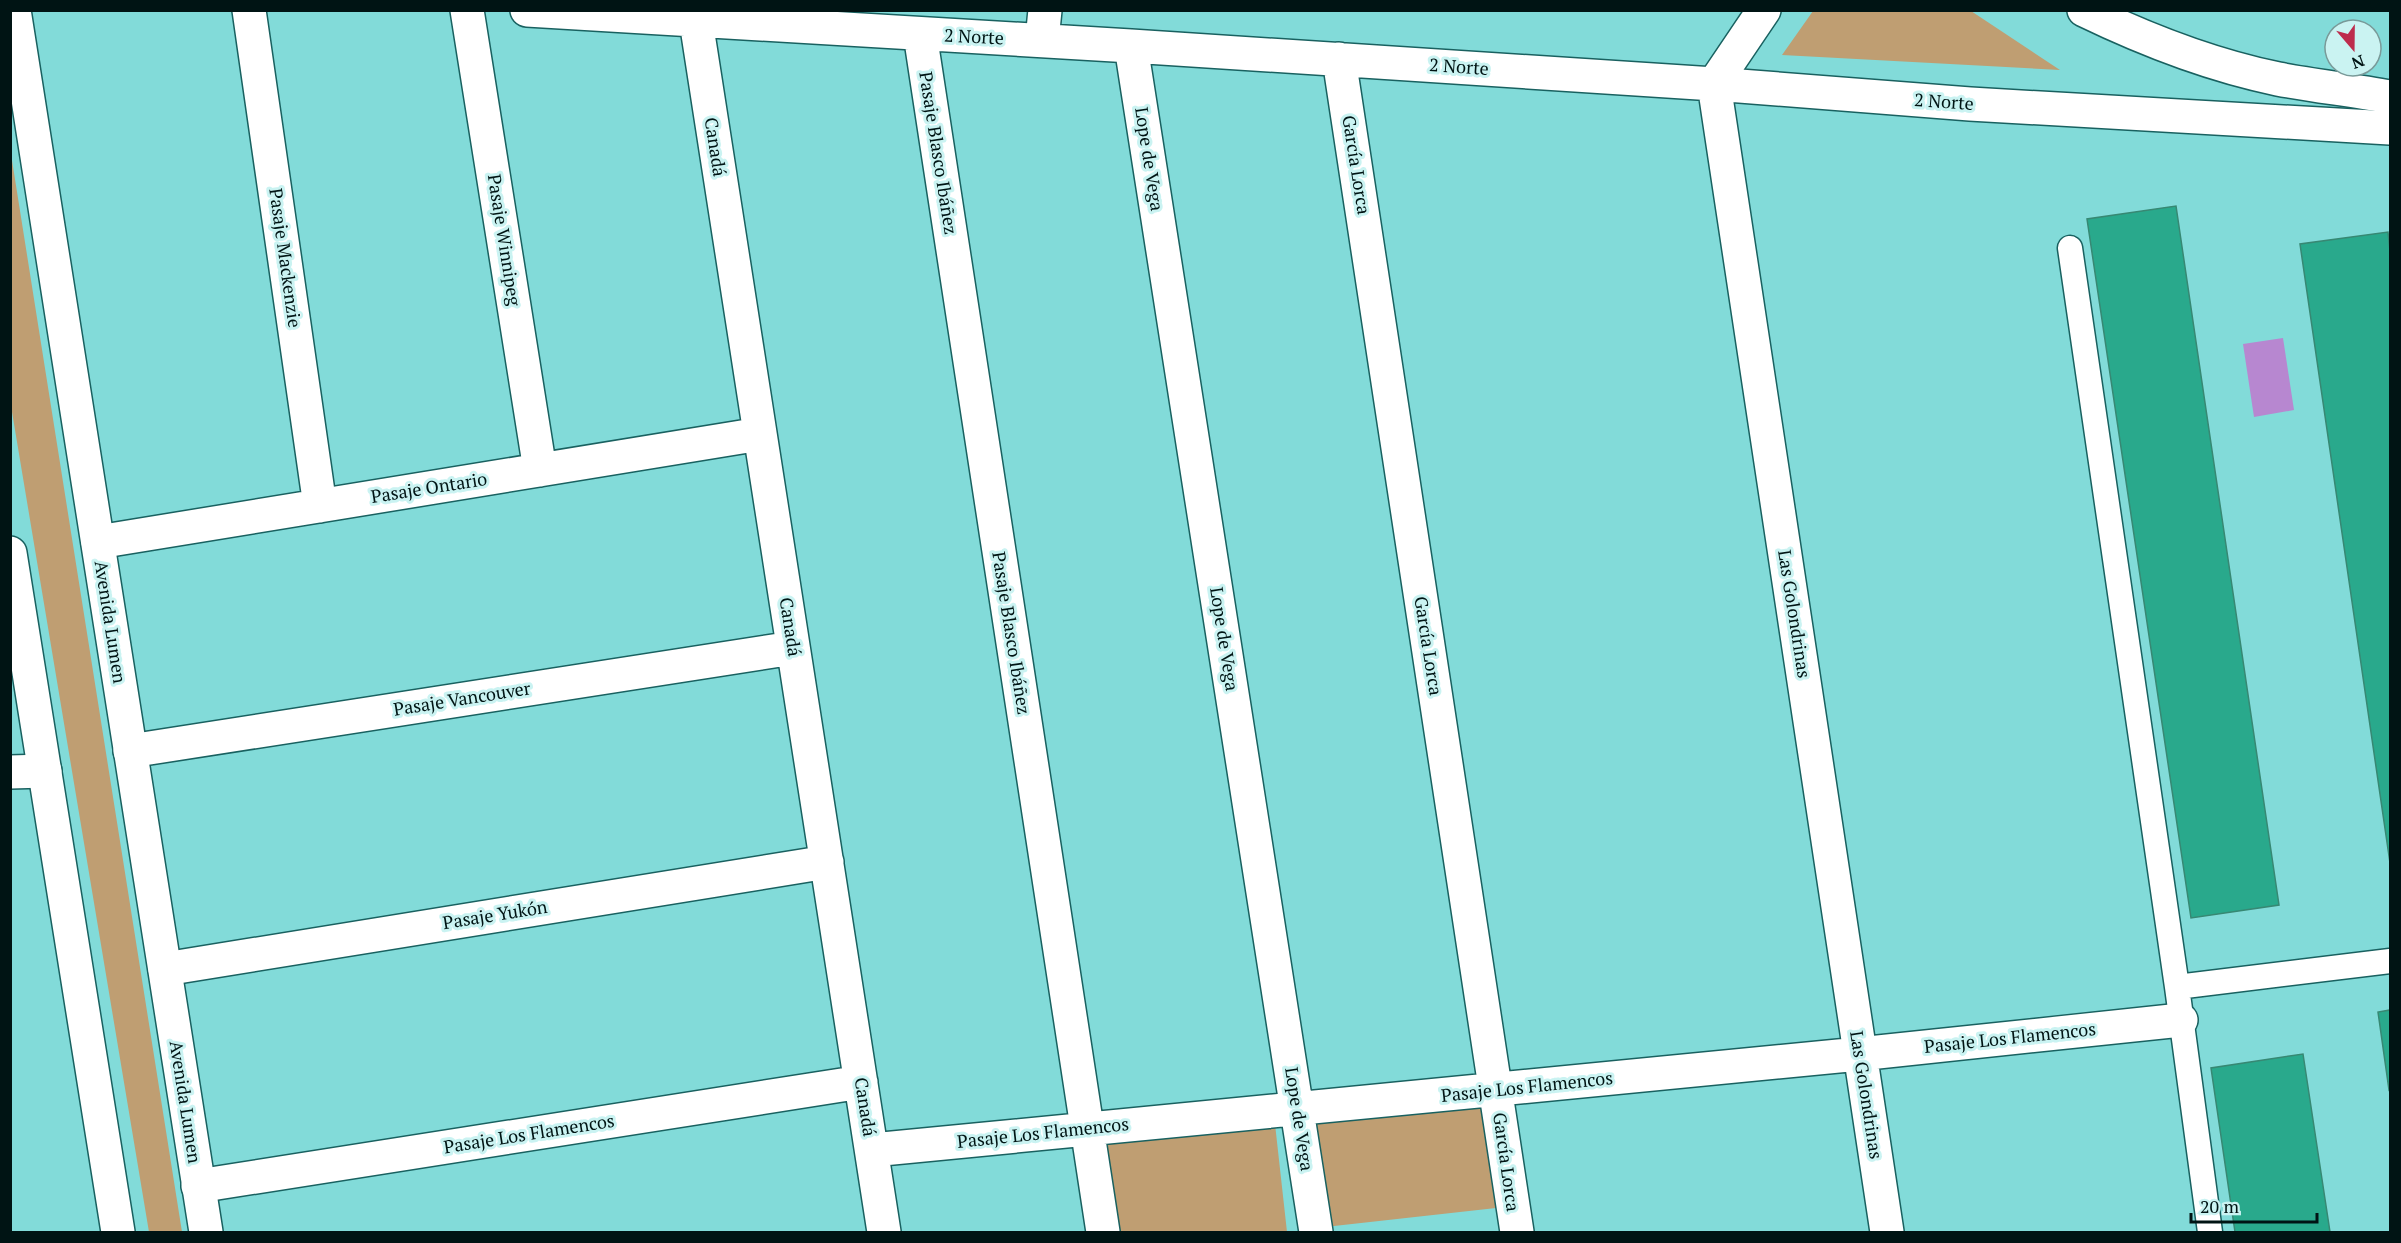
<svg xmlns="http://www.w3.org/2000/svg" width="2401" height="1243" viewBox="0 0 2401 1243" font-family="'PT Serif',serif">
  <rect width="100%" height="100%" fill="#82dbd9"/>
  <path fill="#bf9e72" d="M1813,11h158l89,59 -278,-15z
    M11,154l171,1078h-33l-138,-826z
    M1484,1098l12,110 -171,19 -12,-110z
    M1275,1124l12,108h-173l-10,-89z"/>
  <path fill="#b787d0" d="M2283,338l11,72 -40,7 -11,-73z"/>
  <path fill="#29a98c" stroke="#378873" stroke-width="1.5" d="M2176,206l103,699 -88,13 -104,-699z
    M2388,232l2,19v612l-90,-619z
    M2390,1010v79l-1,1 -11,-78z
    M2303,1054l27,178h-95l-24,-164z"/>
  <g fill="none" stroke-linecap="round" stroke-linejoin="round">
    <g stroke="#196160" stroke-width="27">
      <path id="service" d="M2070,248l107,739 33,245
        M2177,987l213,-26"/>
    </g>
    <g stroke="#196160" stroke-width="36">
      <path id="minor" d="M249,10l71,496
        M467,10l73,460
        M527,10l604,36 583,38 256,20 420,24
        M1764,10l-50,74 173,1148
        M696,21l188,1211
        M920,34l183,1198
        M1042,40l3,-30
        M1131,46l185,1186
        M1339,59l178,1173
        M98,542l662,-108
        M130,751l663,-103
        M10,772l35,-1
        M165,969l662,-107
        M872,1150l987,-96 322,-34
        M198,1186l663,-104"/>
    </g>
    <g stroke="#196160" stroke-width="36">
      <path id="tertiary" d="M14,10l192,1222
        M10,553l108,679"/>
    </g>
    <g stroke="#196160" stroke-width="36">
      <path id="secondary" d="M2084,10c62,30 126,55 194,69 37,7 75,11 112,18"/>
    </g>
    <use href="#service" stroke="#fff" stroke-width="24"/>
    <use href="#minor" stroke="#fff" stroke-width="33"/>
    <use href="#tertiary" stroke="#fff" stroke-width="33"/>
    <use href="#secondary" stroke="#fff" stroke-width="33"/>
  </g>
  <g text-anchor="middle" stroke-width="6" stroke-linejoin="round" paint-order="stroke">
    <g font-size="18" fill="#001414" stroke="#caf3f2">
      <text transform="translate(974 37) rotate(3)" y="6">2 Norte</text>
      <text transform="translate(1459 67) rotate(4)" y="6">2 Norte</text>
      <text transform="translate(1944 102) rotate(4)" y="6">2 Norte</text>
      <text transform="translate(715 147) rotate(81)" y="6">Canadá</text>
      <text transform="translate(938 153) rotate(81)" y="6">Pasaje Blasco Ibáñez</text>
      <text transform="translate(1149 159) rotate(81)" y="6">Lope de Vega</text>
      <text transform="translate(1356 165) rotate(81)" y="6">García Lorca</text>
      <text transform="translate(504 240) rotate(81)" y="6">Pasaje Winnipeg</text>
      <text transform="translate(285 258) rotate(82)" y="6">Pasaje Mackenzie</text>
      <text transform="translate(429 488) rotate(-9)" y="6">Pasaje Ontario</text>
      <text transform="translate(1794 614) rotate(81)" y="6">Las Golondrinas</text>
      <text transform="translate(110 622) rotate(81)" y="6">Avenida Lumen</text>
      <text transform="translate(790 627) rotate(81)" y="6">Canadá</text>
      <text transform="translate(1011 633) rotate(81)" y="6">Pasaje Blasco Ibáñez</text>
      <text transform="translate(1224 639) rotate(81)" y="6">Lope de Vega</text>
      <text transform="translate(1428 646) rotate(81)" y="6">García Lorca</text>
      <text transform="translate(462 699) rotate(-9)" y="6">Pasaje Vancouver</text>
      <text transform="translate(495 915) rotate(-9)" y="6">Pasaje Yukón</text>
      <text transform="translate(2010 1038) rotate(-6)" y="6">Pasaje Los Flamencos</text>
      <text transform="translate(1527 1087) rotate(-6)" y="6">Pasaje Los Flamencos</text>
      <text transform="translate(1866 1095) rotate(81)" y="6">Las Golondrinas</text>
      <text transform="translate(185 1102) rotate(81)" y="6">Avenida Lumen</text>
      <text transform="translate(865 1107) rotate(81)" y="6">Canadá</text>
      <text transform="translate(1299 1119) rotate(81)" y="6">Lope de Vega</text>
      <text transform="translate(1043 1133) rotate(-6)" y="6">Pasaje Los Flamencos</text>
      <text transform="translate(529 1134) rotate(-9)" y="6">Pasaje Los Flamencos</text>
      <text transform="translate(1506 1162) rotate(82)" y="6">García Lorca</text>
    </g>
  </g>
  <rect width="2401" height="1243" fill="none" stroke="#001414" stroke-width="24"/>
  <g transform="translate(2353 48) rotate(160)"><circle r="28" fill="#caf3f2" stroke="#799a99" stroke-width="1.5"/>
  <path d="M0-4.5L10 22L0 15L-10 22Z" fill="#bd2c4d"/>
  <text y="-9" font-size="16" font-weight="bold" text-anchor="middle" fill="#001414">N</text>
  </g>
  <path d="M2191 1213v9h126v-9" fill="none" stroke="#001414" stroke-width="3"/>
  <text x="2200" y="1213" font-size="18" fill="#001414" stroke="#caf3f2" stroke-width="4.5" paint-order="stroke">20 m</text>
</svg>
